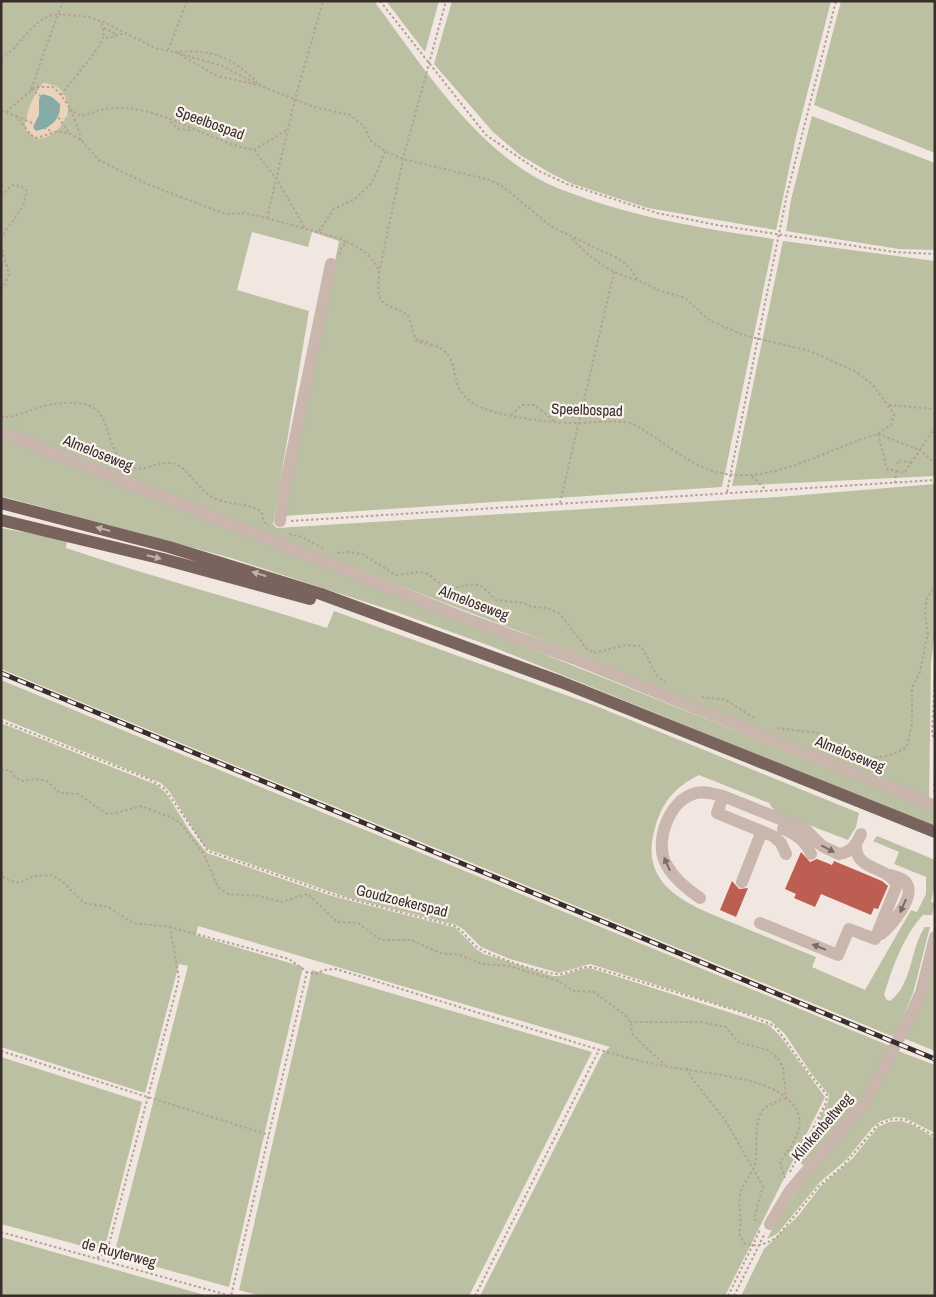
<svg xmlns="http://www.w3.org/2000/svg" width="936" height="1297" viewBox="0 0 936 1297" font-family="'Archivo Narrow',sans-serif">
  <rect width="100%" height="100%" fill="#f1e7e0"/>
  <path fill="#bac0a1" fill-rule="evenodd" d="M1,1h373c44,59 92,134 156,173 20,13 44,20 66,28 59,19 117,28 178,37l-52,248 -438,29 55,-275 -27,-9 -4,15 -56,-15 -15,58 72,21 -36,213 4,4 501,-31 157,-13v148l-4,30 -2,139 -351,-147 -237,-91 -340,-136zM37,91l31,13 -1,12 -42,8z
    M386,1h53l-14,51z
    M452,1h379l-35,136 -20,93 -128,-22 -75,-24 -21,-10 -32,-19 -27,-23 -59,-68z
    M841,1h94v152l-121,-48z
    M812,116l123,47v87l-36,-1 -113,-18 5,-31z
    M783,241l152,20v215l-203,10z
    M1,436l934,375v16l-442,-180 -97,-35 -165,-54 -230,-62z
    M1,528l66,12 -1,8c86,29 174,52 261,80l7,-17 262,95 263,107 -3,14 -8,13 -73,-28 -6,-9 -70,-28c-24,12 -37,27 -44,53 -18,61 38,78 83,97 26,11 52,21 78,32l-4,10 53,23 46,-80 6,2 9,-18v-17l-32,-13 5,-12 -26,-11 4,-5 58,24v23l-4,19 4,1 -3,12h-9c-20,22 -30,51 -39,80l3,5 3,1c23,-17 20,-53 35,-74h5l-17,66 -19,44 -893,-368z
    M1,680l889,366 -23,47 -62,73 -8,-5 31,-59 1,-7 -18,-22 -26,-39 -14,-13 -181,-57 -31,9 -49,-14 -29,-12 -18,-18 -7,-4 -110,-28 -136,-47 -6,-4 -35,-55 -8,-8 -160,-65z
    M1,723l156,62 9,8 25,40 16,20 125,43 124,32 20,21 8,5 69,22c14,1 24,-8 37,-8l179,57 11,11 45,61 -100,199h-245l122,-242 8,-7 -412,-121 -2,9 107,32 -74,320 -115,-32 74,-289 -9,-2 -34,129 -144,-46z
    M935,960v91l-32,-13z
    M312,970l280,82 -123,244h-208l-22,-6z
    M898,1051l37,14v68l-30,-15 -10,-1 -14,4 -9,7 -26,32 -26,22 -43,52 -10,5 11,-21z
    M1,1057l141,45 -35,137 -6,12 -100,-27z
    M901,1121l10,3 24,14v158h-194l23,-47 34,-33 23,-30 31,-27 26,-32 11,-5z
    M1,1237l207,59h-207z"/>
  <path fill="#ead3ba" d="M43,83c37,2 29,53 -6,56l-11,-8c-2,-17 7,-35 17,-48z"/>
  <path fill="#81aca8" d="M43,94l9,3 8,7c1,15 -9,24 -24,27l-3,-4 6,-12v-16z"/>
  <path fill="#bd5e53" d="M801,852l9,10 7,-3 15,6 2,-4 48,20 6,5 -10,23 -4,-1 -3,7 -50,-21 -6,13 -21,-9 2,-4 -11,-5z
    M732,881l7,8 9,-1 -12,29 -16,-7z"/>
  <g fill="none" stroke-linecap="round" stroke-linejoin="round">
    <path stroke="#b5a097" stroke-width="2" stroke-dasharray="2.5 2.5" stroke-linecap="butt" d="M380,1l106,134 53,36 28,13 90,29 60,12 178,27 40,2
      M98,20l4,4 2,12 4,2 17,-5
      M104,28l13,7
      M168,50l19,-49
      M175,52c37,-3 59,5 84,33
      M178,53l44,13 35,18
      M1,58c23,-13 29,-40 57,-44l5,-13
      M31,89l27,-75 31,3 17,6 49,25 20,4 42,24 42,9 55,22 36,8 14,11 6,14 15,11 18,8 87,21 12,6 50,41 67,32 11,9 8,12 20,10 27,8 24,22 34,15 67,16 45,20 17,13 22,30 -3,11 -13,9c-57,16 -115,59 -176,33 -26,-12 -46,-32 -72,-44 -20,-4 -37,0 -57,0 -23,0 -81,-7 -100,-20 -23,-14 -14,-35 -26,-49 -7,-9 -21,-11 -31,-16 -6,-7 -3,-18 -10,-24 -8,-7 -21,-6 -26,-16 -3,-8 -1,-15 -1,-23 -1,-16 -21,-29 -34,-34
      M31,89l15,11 24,34
      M61,95l37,-47 6,-12
      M69,109l12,7c12,-3 22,-8 34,-8 45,-3 94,34 139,42l22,28 29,50
      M1,111l15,5 15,19 6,3 21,-7 12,3 11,6 18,20 48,24 78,30 19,-1 23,5 28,-119 28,-98
      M6,112l29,-25h18c15,13 24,34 28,53
      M16,116l37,16
      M170,122l9,7 14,2
      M254,150l34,-21
      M1,196l11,-11 9,1 6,5 -4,15 -22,32
      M267,218l75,21 4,4 -5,5 -2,9
      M319,231l15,-22 21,-10 17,-16 13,-31
      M572,239c19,19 39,36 66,41
      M1,245l8,29 -6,14h-2
      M379,273l24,-114 43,-158
      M414,335l2,6 15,5
      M889,405l46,4
      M511,415l11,-10h13l19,16
      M1,417c13,1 21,-4 33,-8 16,-5 32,-8 49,-5 32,5 19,49 48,63 11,6 27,-6 40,-4 15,2 26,24 38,32 17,12 34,5 53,17l1,8 5,6
      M878,434l42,16 15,-23
      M878,434l9,35 9,2 -1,12
      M897,464l2,-4 12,3
      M896,471l8,2 16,-23 15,13
      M752,476l14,14
      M727,492l60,-298 49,-193
      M560,503l54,-231
      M291,521l644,-41
      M289,534l13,3 21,11
      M337,553l13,-1 12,2 34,21 23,-3 9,2 15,12 11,2 20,-4 9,3 13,13 28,3 8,4 15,1 13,6 27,35 7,4 32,-8 14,1c10,11 11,28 25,36
      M935,670l-3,64 3,6
      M702,697l24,3 28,18
      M1,721l148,58 16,10 43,62 127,44 119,31c10,5 14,14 23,21 12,9 66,27 81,27 12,0 22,-8 34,-7l150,45 33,14 33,46 19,23 -1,8 -36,69
      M777,728l41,5 18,19
      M845,755c23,4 42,5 62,-8l5,-24v-35l8,-16 8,-40 -3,-18 2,-16 8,-12
      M1,770h9l5,7 8,4 15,-2 9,2 13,12 18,1 28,19 6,1 29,-8 32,12 8,6 22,29 15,34 10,7 31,2 22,6 27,-8 29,28 21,1 23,17h30l29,13 19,2 23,9 27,2 47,14 18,11 20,1 31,23 5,7 3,13 32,30
      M934,792l1,-25
      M1,872l4,7 14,4 16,-7 16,-1 12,7 21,21 24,4 25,16 37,4 119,32 18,13 9,2 8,-4 12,-1c66,20 132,41 199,61 43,13 86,28 130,36 33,7 99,10 123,33 23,23 7,42 -8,63l5,16
      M630,1022h71l25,5 12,15 30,8 10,8 5,9 3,31
      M1,1051l268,84
      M687,1068l4,9 34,43 38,66 -9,33 5,3
      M786,1098c-6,3 -16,5 -21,10 -14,12 -5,44 -11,59 -4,10 -12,18 -14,28 -2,13 3,25 -1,38l5,10c13,5 22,1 33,-6l41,-50 24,-20 37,-43 14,-5 13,1 29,16
      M1,1232l230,64 76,-324
      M97,1258l10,-6 72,-273 -9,-52
      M475,1296l124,-246
      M728,1296l32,-66
      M734,1296l31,-63"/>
    <path stroke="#c9b6ad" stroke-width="12" d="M1,432l471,189 101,37 362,148
      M280,521l3,-24 48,-233
      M723,796l-6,17 56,23 8,7 5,11
      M783,829c13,5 23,12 28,25
      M856,846c0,25 32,20 41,39l-22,54
      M742,882l20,-51
      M700,898c-14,-10 -27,-20 -35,-36 -10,-22 4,-60 28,-68 9,-4 21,0 30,2l82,33 17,17 17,8c13,-2 17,-9 22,-20
      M760,923l78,32 11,-26 26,10
      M881,934c10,-8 34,-36 26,-50 -3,-6 -12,-7 -17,-9
      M899,1038l22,-45 14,-56
      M770,1224l19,-32 77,-91 28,-53"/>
    <path stroke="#78635d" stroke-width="12" d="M1,503l168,44 152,47 240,88 374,150
      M1,520l162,39 147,40"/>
    <g stroke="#382d2b" stroke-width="5">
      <path id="rail" d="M1,673l934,386"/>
    </g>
    <use href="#rail" stroke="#f9f2ed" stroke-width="3" stroke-dasharray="9" stroke-linecap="butt"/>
  </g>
  <defs><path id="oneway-solid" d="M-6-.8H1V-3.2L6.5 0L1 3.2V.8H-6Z" transform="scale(1.25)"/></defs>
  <g fill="#bfb2ac">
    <use href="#oneway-solid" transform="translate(103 529) rotate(-165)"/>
    <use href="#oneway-solid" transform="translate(154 557) rotate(14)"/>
    <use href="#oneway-solid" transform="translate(259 574) rotate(-163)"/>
  </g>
  <g fill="#796b66">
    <use href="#oneway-solid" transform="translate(828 849) rotate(28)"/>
    <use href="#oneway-solid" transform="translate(667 864) rotate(-114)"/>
    <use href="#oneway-solid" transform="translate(903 906) rotate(114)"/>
    <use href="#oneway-solid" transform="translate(819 947) rotate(-158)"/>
  </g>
  <g text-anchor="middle" stroke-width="4.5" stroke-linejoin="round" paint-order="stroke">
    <g font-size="15" fill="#382d2b" stroke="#f9f2ed">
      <text transform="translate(210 123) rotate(20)" y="5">Speelbospad</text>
      <text transform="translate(587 410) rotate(2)" y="5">Speelbospad</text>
      <text transform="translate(98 453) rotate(22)" y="5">Almeloseweg</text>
      <text transform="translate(474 603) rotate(21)" y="5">Almeloseweg</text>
      <text transform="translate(850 754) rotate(22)" y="5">Almeloseweg</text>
      <text transform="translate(402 901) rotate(14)" y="5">Goudzoekerspad</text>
      <text transform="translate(822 1127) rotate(-49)" y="5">Klinkenbeltweg</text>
      <text transform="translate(119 1253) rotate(15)" y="5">de Ruyterweg</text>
    </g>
  </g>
  <rect width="936" height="1297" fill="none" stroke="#382d2b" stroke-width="5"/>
</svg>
